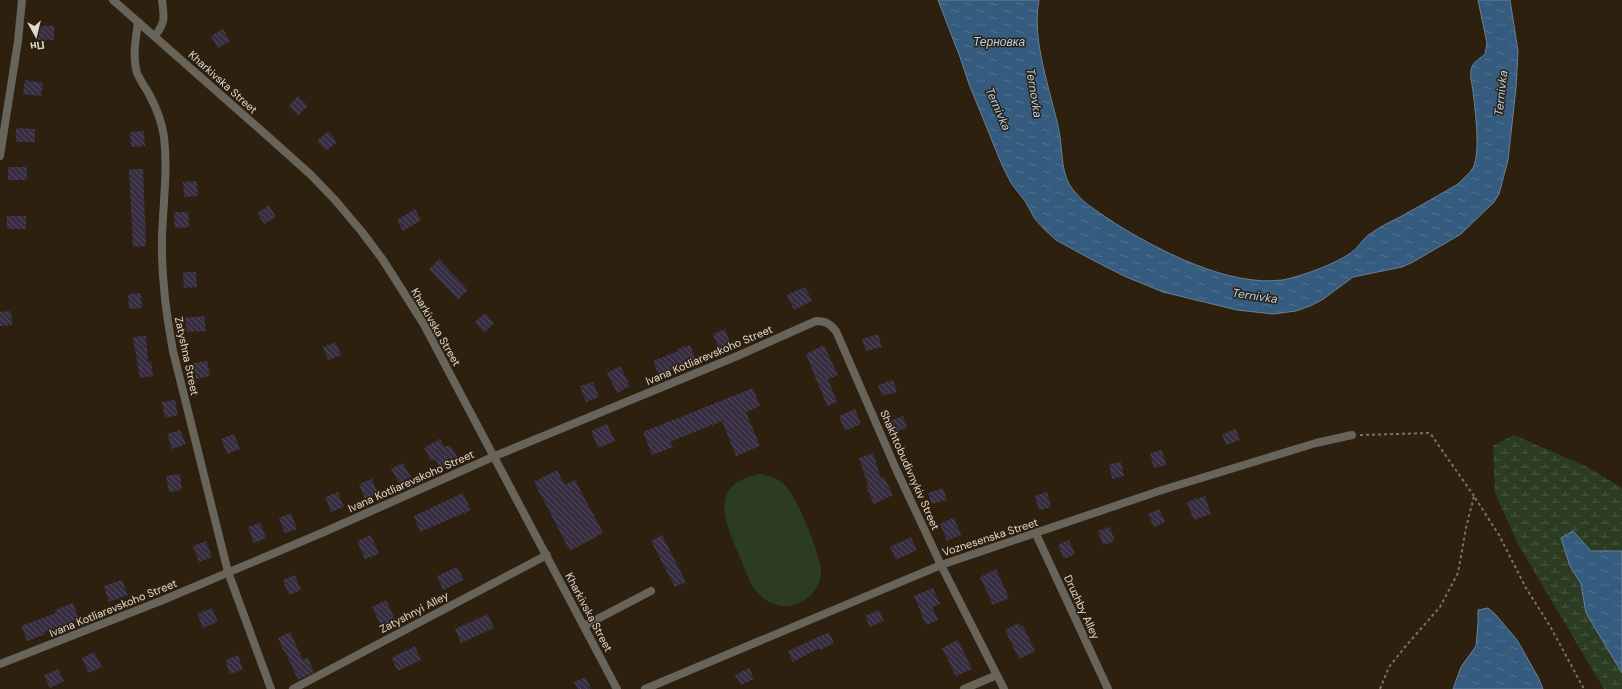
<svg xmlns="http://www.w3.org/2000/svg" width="1622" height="689" viewBox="0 0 1622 689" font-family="'DM Sans',sans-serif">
  <defs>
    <pattern id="wetland-marsh" width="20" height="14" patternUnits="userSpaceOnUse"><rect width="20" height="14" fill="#2b3c23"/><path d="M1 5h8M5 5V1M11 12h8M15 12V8" fill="none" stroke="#495742"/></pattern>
    <pattern id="water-ripples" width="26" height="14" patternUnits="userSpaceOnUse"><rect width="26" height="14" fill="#355c7f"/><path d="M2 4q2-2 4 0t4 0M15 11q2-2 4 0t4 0" fill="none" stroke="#527390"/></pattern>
    <pattern id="building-back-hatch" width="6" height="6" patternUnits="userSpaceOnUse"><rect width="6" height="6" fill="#382e42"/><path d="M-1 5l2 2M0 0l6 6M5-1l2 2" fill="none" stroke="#544c5c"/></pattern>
  </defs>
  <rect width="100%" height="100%" fill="#2e200f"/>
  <path fill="url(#wetland-marsh)" d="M1514,435l73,32 35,21v86l-1,-23h-30l-18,-20 -3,35 11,18 5,29 36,60v16h-18l-85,-143 -24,-53 -2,-47z"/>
  <path fill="#2b3c23" d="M760,474c10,2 18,4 25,11 10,8 37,73 36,86 0,11 -6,22 -15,28 -9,6 -18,9 -29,6 -23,-5 -30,-31 -38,-50 -15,-35 -31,-71 21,-81z"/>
  <path fill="url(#water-ripples)" stroke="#688196" d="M938,0h101c-8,41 12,91 20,131 4,19 1,44 15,60 11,14 28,23 42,33 44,27 113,63 166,56 18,-3 56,-17 70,-28 7,-5 11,-14 18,-18 9,-7 20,-12 30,-17 20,-11 39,-22 58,-33 5,-5 11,-10 15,-16 8,-16 2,-59 0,-77 -1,-7 -4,-18 -1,-24 2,-6 9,-9 13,-13l2,-11 -9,-43h32l8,51 -2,37 -8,72 -9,34 -5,8 -33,32 -48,28 -11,5 -49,10 -31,23 -12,6 -14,5 -23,3 -36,-4 -74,-18 -39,-16 -37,-19 -31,-17 -12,-11 -9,-10 -10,-18 -14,-18 -9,-18 -33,-81 -9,-27z
    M1573,531l18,20h31v122l-36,-60 -5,-29 -11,-18 -9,-28z
    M1488,608l8,7 21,25 21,37 5,12h-90l8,-22 15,-21 2,-23v-13z"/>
  <path fill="url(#building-back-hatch)" d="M36,26h18v14h-18z
    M223,29l7,12 -12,7 -7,-12z
    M25,80l18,3 -2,13 -18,-2z
    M298,96l10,10 -10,10 -9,-10z
    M16,128l19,1v13h-19z
    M144,131l1,15 -14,1 -1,-15z
    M328,131l9,11 -11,9 -9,-10z
    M8,167h19v13h-19z
    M129,169h14l3,77 -13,1z
    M197,181l1,15 -14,1 -1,-15z
    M269,205l7,12 -12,7 -7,-11z
    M415,209l6,11 -18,11 -6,-11z
    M174,212h14l1,15 -14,1z
    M7,216h19v13h-19z
    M439,259l29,31 -10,10 -29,-31z
    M183,272h13l1,15 -13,1z
    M805,287l7,14 -18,9 -7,-15z
    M141,293l1,15 -13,1 -1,-15z
    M11,311l1,14 -12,1v-14z
    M485,313l9,10 -10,10 -9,-11z
    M204,316l2,15 -19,1 -2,-14z
    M725,329l6,16 -12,4 -6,-15z
    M878,334l4,13 -16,4 -4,-12z
    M146,336l2,26 3,-1 2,15 -13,2 -7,-41z
    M336,342l5,13 -13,5 -5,-13z
    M690,345l6,15 -25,10v1l-12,5 -6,-15 25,-10v-2z
    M824,345l14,30 -10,4 9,23 -10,4 -21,-52z
    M207,361l3,15 -14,3 -2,-16z
    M620,366l10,20 -13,7 -10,-20z
    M893,380l4,12 -15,4 -4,-11z
    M593,382l6,15 -13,5 -6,-16z
    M753,388l7,18 -14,6 14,34 -24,10 -14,-35 -52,21 3,5 -21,8 -9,-23z
    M175,400l3,15 -13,3 -3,-16z
    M855,409l6,15 -16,7 -6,-15z
    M903,416l4,12 -14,5 -4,-12z
    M607,424l8,17 -17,7 -7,-17z
    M1236,429l4,11 -14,5 -4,-11z
    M180,430l6,14 -14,5 -5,-15z
    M234,434l6,15 -13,5 -6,-15z
    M440,439l4,8 6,-2 9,15 -18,10 -5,-10 -5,1 -7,-13z
    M1162,450l4,15 -12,3 -4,-15z
    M873,453l8,25 3,-1 9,18 -19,9 -8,-18 2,-1 -9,-27z
    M1121,462l3,14 -12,3 -3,-15z
    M403,463l8,14 -12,6 -8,-14z
    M557,470l8,15 10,-5 28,53 -33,18 -36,-69z
    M180,474l2,16 -13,2 -3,-16z
    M372,479l6,15 -13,5 -6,-15z
    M943,488l4,12 -15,4 -4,-11z
    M338,492l6,15 -13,5 -6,-15z
    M1047,492l4,15 -12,3 -4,-14z
    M463,493l8,17 -51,22 -6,-16z
    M1205,496l6,18 -17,6 -7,-18z
    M1159,509l6,13 -11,5 -6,-13z
    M291,513l6,16 -12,4 -6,-15z
    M954,518l7,17 -14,6 -7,-17z
    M260,523l6,15 -12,5 -6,-16z
    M1110,527l5,14 -12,4 -5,-14z
    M371,535l8,19 -14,5 -8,-18z
    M662,535l24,47 -11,5 -24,-46z
    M911,537l6,13 -21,10 -6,-13z
    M1069,540l6,14 -11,5 -6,-14z
    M206,541l6,16 -13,5 -6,-16z
    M457,567l7,13 -21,10 -6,-14z
    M996,569l13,29 -16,7 -13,-28z
    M295,575l6,15 -12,5 -6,-15z
    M122,580l6,15 -19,7 -5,-16z
    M933,588l7,16 -8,3 6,13 -12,5 -12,-29z
    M386,600l9,19 -14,7 -9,-19z
    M73,603l6,16 -35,13 1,2 -18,7 -6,-15 35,-13 -1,-3z
    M212,608l6,14 -15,6 -6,-14z
    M879,610l5,11 -14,6 -5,-11z
    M488,614l6,14 -33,15 -6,-14z
    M1019,623l2,4 2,-1 12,25 -16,8 -14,-29z
    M290,632l13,28 5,-2 6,14 -16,8 -13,-29 -1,1 -6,-14z
    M829,632l5,11 -14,7 -1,-2 -26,14 -5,-11z
    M958,640l14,29 -16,7 -14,-28z
    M415,646l6,14 -23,11 -7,-13z
    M94,652l8,15 -13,6 -7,-15z
    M238,655l5,15 -13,4 -5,-14z
    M749,668l5,11 -13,6 -6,-10z
    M58,669l6,12 -14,7 -6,-13z
    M586,677l5,12h-13l-4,-7z"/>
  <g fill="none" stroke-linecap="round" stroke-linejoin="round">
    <path stroke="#7d7163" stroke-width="2" stroke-dasharray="3 3" stroke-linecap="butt" d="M1360,435l70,-2 44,63
      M1380,689l9,-22 16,-20 35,-40 18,-34 8,-45 8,-32 25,39 27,53 24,38 34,63"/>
    <path stroke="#69645a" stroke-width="8" d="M138,22c-2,17 -6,34 -1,51 3,7 8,14 12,21 7,13 13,28 15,43 4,33 -1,67 -2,100 -1,38 4,77 11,114l55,221 43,117
      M155,36c11,-15 9,-18 7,-36
      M0,156l18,-115 4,-41
      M1036,534l72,155
      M584,626l67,-35
      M0,664l163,-64 161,-68 171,-76 240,-99 81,-36c10,0 14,3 20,10l60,138 45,96 63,124
      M293,689l254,-134
      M645,689l296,-124 221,-75 154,-47 36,-8
      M964,689l33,-14"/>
    <path stroke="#69645a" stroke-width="8" d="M113,0l159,140 39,35 24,25 27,32 21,28 40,63 194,366"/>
  </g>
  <g text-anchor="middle" stroke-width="3" stroke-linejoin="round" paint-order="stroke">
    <g font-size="11" fill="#e0d7cc" stroke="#2e200f">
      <text transform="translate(223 82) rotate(42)" y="4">Kharkivska Street</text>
      <text transform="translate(436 327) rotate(60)" y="4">Kharkivska Street</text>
      <text transform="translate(709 355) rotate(-23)" y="4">Ivana Kotliarevskoho Street</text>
      <text transform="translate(187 356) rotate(78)" y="4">Zatyshna Street</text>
      <text transform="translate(910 470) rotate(66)" y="4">Shakhtobudivnykiv Street</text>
      <text transform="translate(411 481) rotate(-24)" y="4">Ivana Kotliarevskoho Street</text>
      <text transform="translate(990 537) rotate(-18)" y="4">Voznesenska Street</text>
      <text transform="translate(1082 607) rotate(65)" y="4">Druzhby Alley</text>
      <text transform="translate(113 608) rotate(-22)" y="4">Ivana Kotliarevskoho Street</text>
      <text transform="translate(414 612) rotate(-28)" y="4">Zatyshnyi Alley</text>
      <text transform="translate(589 612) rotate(62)" y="4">Kharkivska Street</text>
    </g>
    <g font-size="12" font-style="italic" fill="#b0d4f6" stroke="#2e200f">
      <text x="999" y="46">Терновка</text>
      <text transform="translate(1034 93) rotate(81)" y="4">Ternovka</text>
      <text transform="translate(1501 93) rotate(-84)" y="4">Ternivka</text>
      <text transform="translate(998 109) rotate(66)" y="4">Ternivka</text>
      <text transform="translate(1255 296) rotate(8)" y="4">Ternivka</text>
    </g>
  </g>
  <g transform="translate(36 36) rotate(172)" stroke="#2e200f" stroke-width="3" paint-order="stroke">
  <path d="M0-3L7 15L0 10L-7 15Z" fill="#e0d7cc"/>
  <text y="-6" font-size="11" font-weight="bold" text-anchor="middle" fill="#e0d7cc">Пн</text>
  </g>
</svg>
